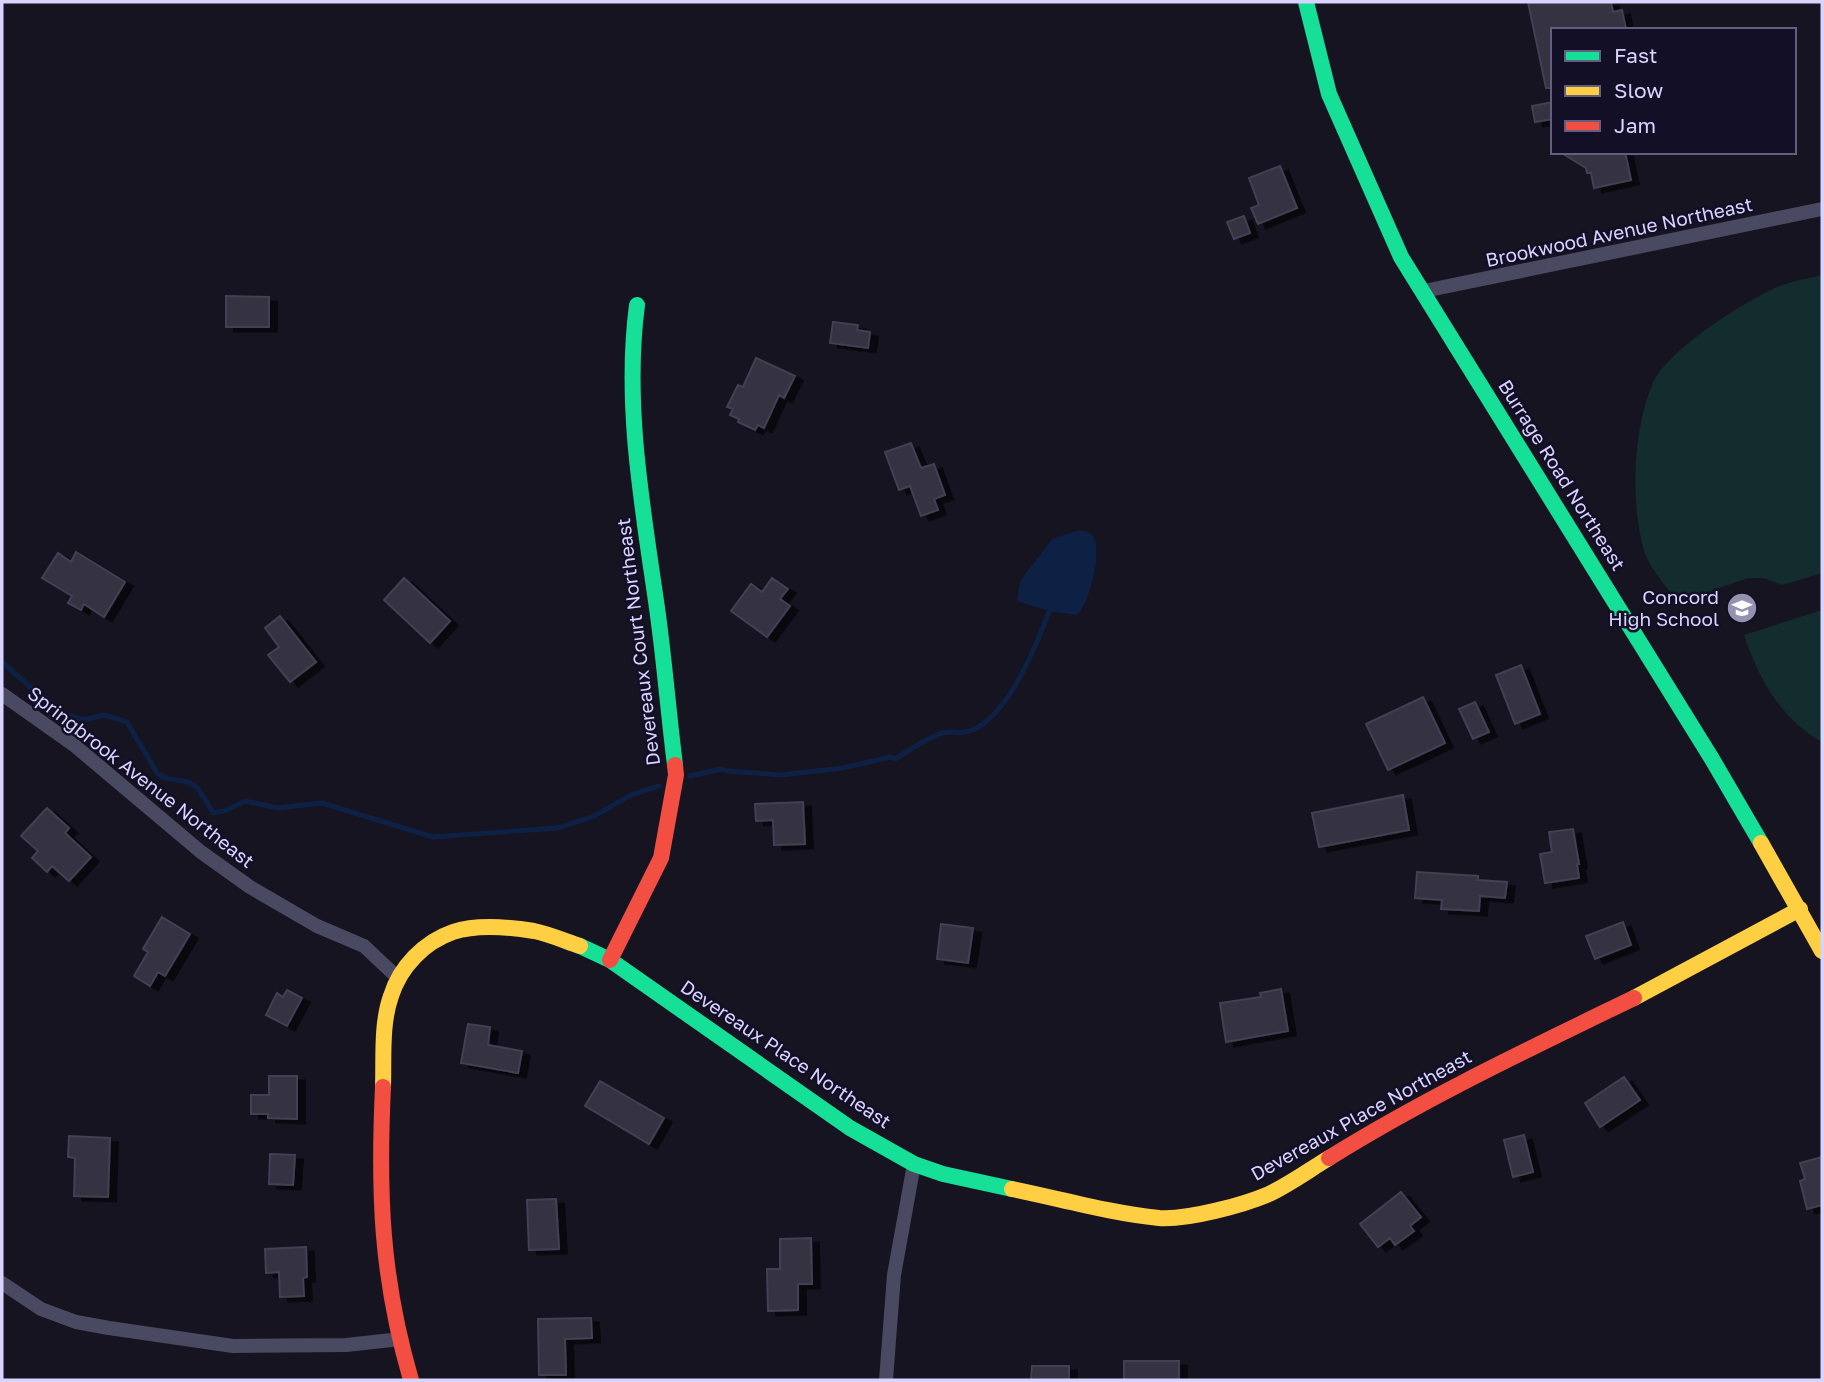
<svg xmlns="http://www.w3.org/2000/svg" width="1824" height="1382" viewBox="0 0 1824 1382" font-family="'Golos Text',sans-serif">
  <defs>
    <filter id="shadow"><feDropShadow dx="8" dy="4.5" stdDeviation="0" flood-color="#0009"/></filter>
  </defs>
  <rect width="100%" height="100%" fill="#161421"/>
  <path fill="#132c2d" d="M1822,275v298l-40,12 -19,-7h-15l-70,24c-10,-13 -28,-34 -33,-49 -15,-46 -12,-123 7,-168 14,-34 86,-79 119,-95 16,-8 34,-11 51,-15z
    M1822,610v132c-42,-24 -63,-63 -78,-107z"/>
  <path fill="#0d2144" d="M1079,530c5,1 11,2 14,6 10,13 -4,70 -16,79l-28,-4 -32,-10 3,-20 32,-42z"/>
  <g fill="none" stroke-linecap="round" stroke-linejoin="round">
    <path stroke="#0d2144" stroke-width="5" d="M2,662l27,24 37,28 18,6 20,-5 23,7 30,51c11,10 29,4 39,14 7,7 12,18 17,26l11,-2 21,-10 33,7 44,-5 111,34 125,-9 36,-12 37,-21 28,-9
      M690,776l32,-7 6,2 53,4 62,-7 47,-11 5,2c14,-8 31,-21 47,-26 9,-2 19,1 28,-2 39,-14 68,-89 81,-125"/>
  </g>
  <path fill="#343243" stroke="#433f54" stroke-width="2" filter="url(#shadow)" d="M1528,2h83l2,10 9,-2 4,20h-73v58h-7z
    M1553,102v17l-18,3 -3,-16z
    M1560,152h65l6,28 -37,8 -3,-15h-4l-1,-5z
    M1280,166l17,42 -39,16 -7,-16 8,-3 -10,-27z
    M1244,216l6,17 -16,6 -7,-17z
    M226,296l43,1v30h-43z
    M833,322l25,3 -1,5 13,2 -2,16 -38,-5z
    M756,358l39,18 -11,22 -5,-3 -15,33 -6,-3 -3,5 -17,-8 1,-3 -9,-4 3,-6 -6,-2 11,-22 5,2z
    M911,443l10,25 13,-4 11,31 -11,4 4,11 -17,6 -11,-30 -11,4 -14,-38z
    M76,552l49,30 -21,35 -20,-13 -3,6 -13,-7 4,-7 -30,-18 16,-25 13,9z
    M404,578l46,43 -20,22 -46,-43z
    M772,578l16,11 -8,10 10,7 -23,31 -36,-26 20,-27 11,8z
    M280,616l36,46 -26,20 -22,-27 11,-8 -14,-19z
    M1521,665l19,49 -25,10 -19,-49z
    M1423,697l22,46 -57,27 -22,-46z
    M1475,702l14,30 -16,7 -14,-30z
    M1403,795l6,35 -90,17 -7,-34z
    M803,802l2,42 -31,1 -1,-25 -17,1 -1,-17z
    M47,808l22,20 -4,5 26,24 -22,24 -17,-15 -5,6 -15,-14 6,-7 -17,-15z
    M1573,829l6,35h-2l2,14 -34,5 -5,-29 12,-2 -3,-20z
    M1417,872l61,4v4l29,2 -2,16 -25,-2 -1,15 -38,-2 1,-9 -27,-2z
    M162,917l28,17 -25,42 -7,-4 -8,14 -16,-10 14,-24 -5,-3z
    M1623,922l8,23 -36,14 -9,-23z
    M941,924l32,4 -5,35 -31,-4z
    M1281,989l7,42 -62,11 -6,-39 41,-6 -1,-4z
    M287,990l15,8 -15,28 -21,-11 11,-22 6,4z
    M468,1024l22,3 -2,18 34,6 -4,22 -57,-10z
    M269,1076h28v43l-29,-1v-4h-17v-19h18z
    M1624,1077l16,23 -40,27 -15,-24z
    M600,1081l64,37 -15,26 -64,-38z
    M1524,1135l9,37 -20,5 -9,-37z
    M69,1136l41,2 -2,59 -34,-1 1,-38 -7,-1z
    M270,1154l25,1 -2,30 -24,-1z
    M1822,1157v48l-15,4 -7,-28 5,-2 -5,-16z
    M1401,1192l20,25 -11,9 4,5 -19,14 -5,-7 -12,9 -18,-23z
    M556,1199l3,50 -30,1 -2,-50z
    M811,1238l1,46h-14v26l-30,1 -1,-42h13v-30z
    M306,1247l1,30 -4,1 1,18 -24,1 -1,-25 -13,1 -1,-24z
    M591,1318l1,20 -27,1 1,36h-27l-1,-56z
    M1124,1361h55v19h-55z
    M1032,1366h37v14h-38z"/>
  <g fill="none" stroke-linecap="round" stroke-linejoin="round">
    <path stroke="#4a4962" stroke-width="14" d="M1424,291l398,-82
      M2,694l72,51 127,107 49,35 67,39 47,20 34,32
      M2,1283l39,26 35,13 33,6 124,18 113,-1 55,-6
      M886,1380l8,-105 20,-111"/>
    <path stroke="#16e098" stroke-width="16" d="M1306,2l23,92 72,163 311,502 49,84
      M637,305c-13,98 5,199 19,296 8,54 12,109 19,164
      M580,946l30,14 240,168 64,36 29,10 69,15"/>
    <path stroke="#ffcf43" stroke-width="16" d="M1761,843l61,108
      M1634,998l166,-89
      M383,1087c1,-29 -2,-63 8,-91 9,-29 33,-54 62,-64 24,-8 56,-5 81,-1 15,3 31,10 46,15
      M1012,1189c49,10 98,24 147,29 29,2 84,-13 110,-24 21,-10 40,-24 60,-36"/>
    <path stroke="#f24e42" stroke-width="16" d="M610,960l51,-102 15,-83 -1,-10
      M383,1087c-5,106 -2,190 28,293
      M1329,1158c98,-61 202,-110 305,-160"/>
  </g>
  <defs>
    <g id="school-disc" transform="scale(1.575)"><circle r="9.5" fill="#9591b1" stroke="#130f26"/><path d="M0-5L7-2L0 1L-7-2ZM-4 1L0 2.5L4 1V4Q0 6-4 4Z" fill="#fff"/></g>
  </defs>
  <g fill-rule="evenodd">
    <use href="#school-disc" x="1742" y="608"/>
  </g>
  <g text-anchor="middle" stroke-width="5" stroke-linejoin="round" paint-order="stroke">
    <g font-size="19" fill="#d9d4ff" stroke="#130f26">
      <text transform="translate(1619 232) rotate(-12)" y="7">Brookwood Avenue Northeast</text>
      <text transform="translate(1562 475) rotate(58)" y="7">Burrage Road Northeast</text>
      <text transform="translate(638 642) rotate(-97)" y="7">Devereaux Court Northeast</text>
      <text transform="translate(141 777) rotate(38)" y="7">Springbrook Avenue Northeast</text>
      <text transform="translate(786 1054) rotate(34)" y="7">Devereaux Place Northeast</text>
      <text transform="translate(1361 1115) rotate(-29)" y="7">Devereaux Place Northeast</text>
    </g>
    <g font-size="19" fill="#d9d4ff" stroke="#130f26" text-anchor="end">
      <text x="1719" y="604">Concord<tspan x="1719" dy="22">High School</tspan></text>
    </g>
  </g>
  <rect width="1824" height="1382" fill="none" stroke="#d9d4ff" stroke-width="7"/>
  <rect x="1551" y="28" width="245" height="126" fill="#130f26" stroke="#625e7d" stroke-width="2"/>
  <rect x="1565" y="51" width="35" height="10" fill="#16e098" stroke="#625e7d" stroke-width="2"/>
  <text x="1614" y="63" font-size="21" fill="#d9d4ff">Fast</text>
  <rect x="1565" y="86" width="35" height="10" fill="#ffcf43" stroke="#625e7d" stroke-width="2"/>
  <text x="1614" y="98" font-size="21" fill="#d9d4ff">Slow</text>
  <rect x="1565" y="121" width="35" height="10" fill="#f24e42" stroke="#625e7d" stroke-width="2"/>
  <text x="1614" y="133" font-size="21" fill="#d9d4ff">Jam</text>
</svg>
